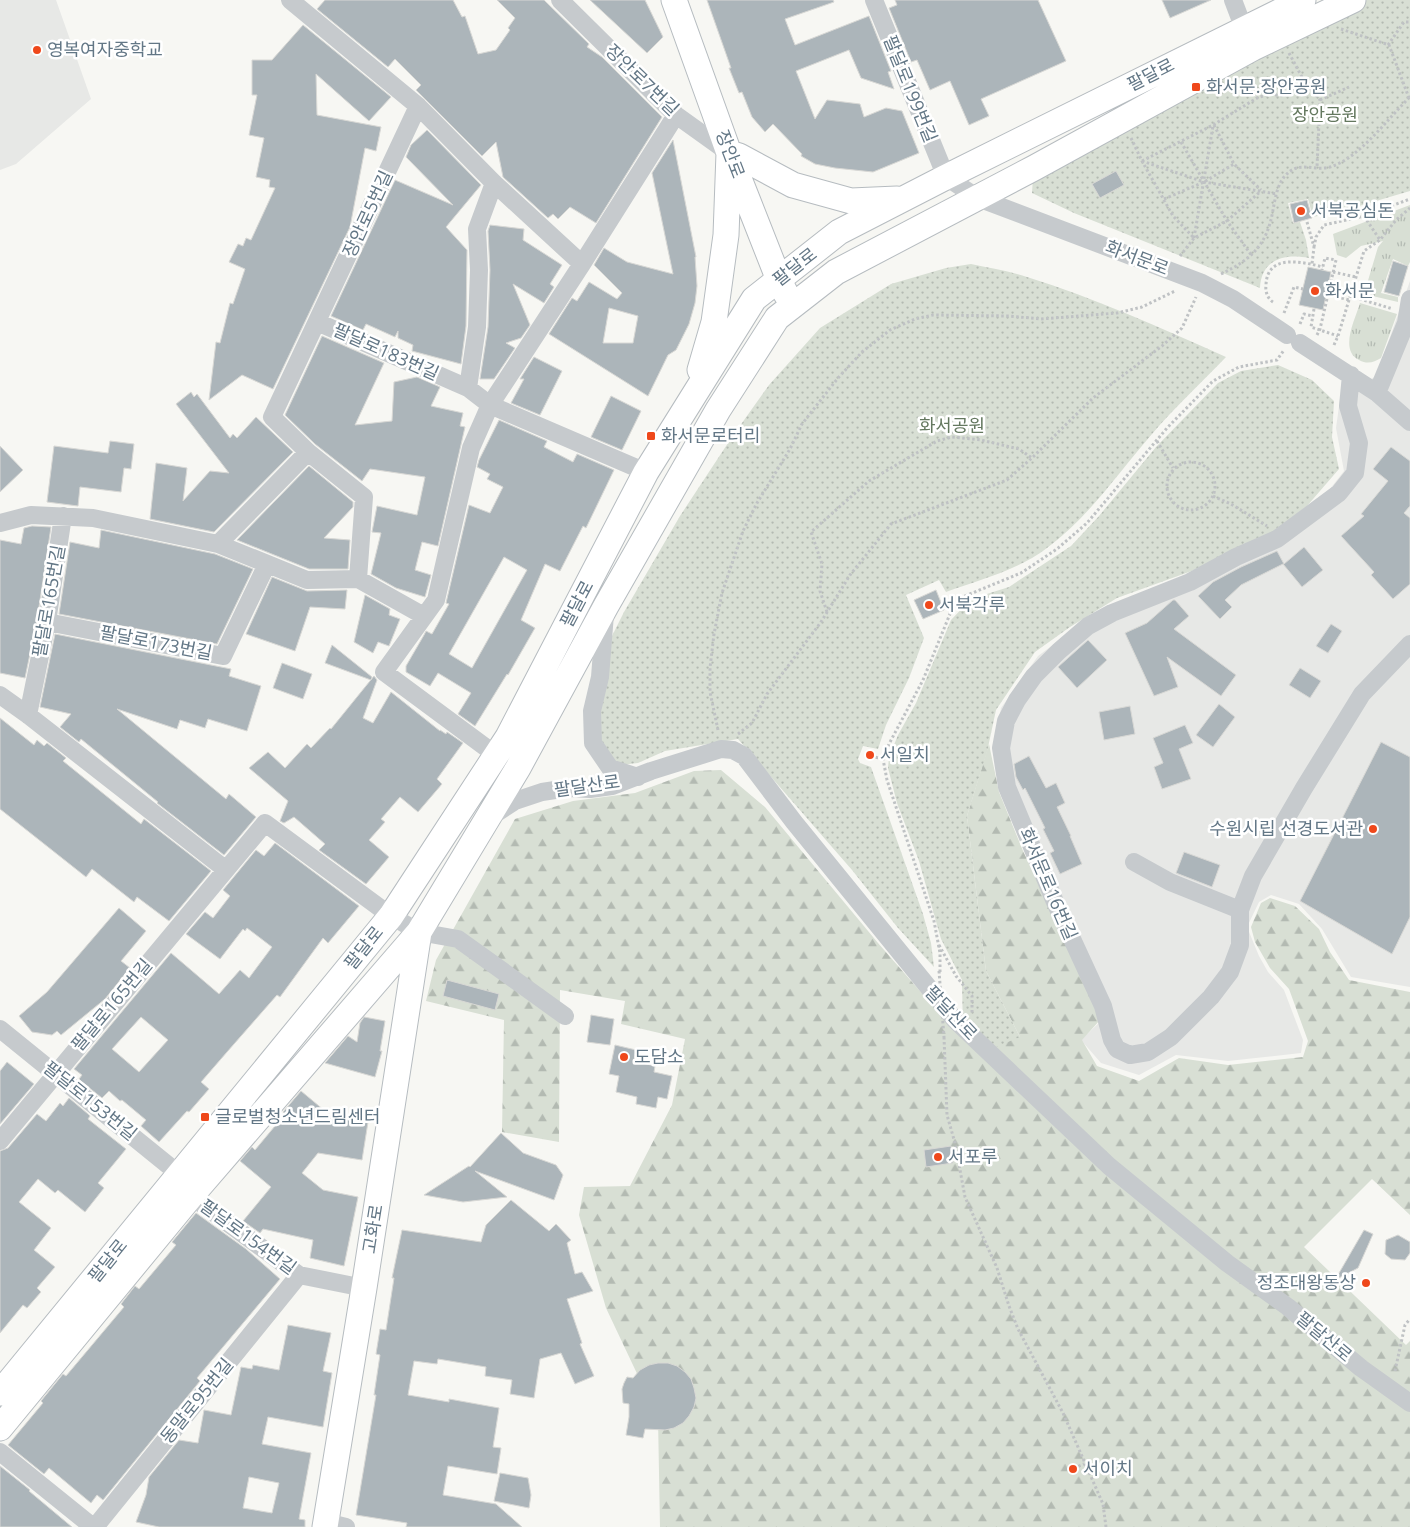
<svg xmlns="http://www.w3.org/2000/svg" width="1410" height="1527" viewBox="0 0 1410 1527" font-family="'Open Sans','Noto Sans KR',sans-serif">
  <defs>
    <pattern id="grass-tufts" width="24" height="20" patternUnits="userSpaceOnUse" patternTransform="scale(1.25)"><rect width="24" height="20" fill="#d8dfd4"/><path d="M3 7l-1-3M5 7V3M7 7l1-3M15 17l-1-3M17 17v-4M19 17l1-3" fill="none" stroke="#b3bab2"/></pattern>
    <pattern id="forest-firs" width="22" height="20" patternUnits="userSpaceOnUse" patternTransform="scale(1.25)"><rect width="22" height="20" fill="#d8dfd4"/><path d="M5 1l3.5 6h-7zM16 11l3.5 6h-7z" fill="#b3bab2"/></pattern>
    <pattern id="park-dots" width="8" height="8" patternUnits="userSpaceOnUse" patternTransform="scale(1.25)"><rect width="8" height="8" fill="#d8dfd4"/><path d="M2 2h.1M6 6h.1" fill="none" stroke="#b3bab2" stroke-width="1.8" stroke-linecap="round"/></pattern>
  </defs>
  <rect width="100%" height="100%" fill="#f7f7f3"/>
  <path fill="#e7e8e6" d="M0,0h56l35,99 -75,65 -16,6z
    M1410,281v706l-59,-10 -29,-48 -23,-25 -28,-9 -12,7 -12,25 12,29 9,16 16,18 19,50 -2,13 -73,8 -52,-6 -37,20 -38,-12 -20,-23 21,-20 -107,-276 6,-36 37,-52 32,-24 201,-95 55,-43 18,-23 -8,-43 4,-29 36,-23z"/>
  <path fill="url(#grass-tufts)" d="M1410,205v57l-2,4 -15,-7 -12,34 17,4v5l-34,-8 14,-47 5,-6 -22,5 -15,12 -9,-3 -4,-21z
    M1360,303l37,11 -16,44c-7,4 -13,7 -22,2 -20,-10 -4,-40 1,-57z"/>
  <path fill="url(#forest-firs)" d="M989,744l10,48 24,59 74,154 3,15 -18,20 15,26 42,15 40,-23 49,7 75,-8 5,-16 -19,-52 -19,-21 -15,-26 -4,-15 10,-24 9,-5 25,8 24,23 11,23 19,28 61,12v223l-38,-36 -68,68 102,98 4,-4v186h-750l-2,-109 -52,-110 -27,-93 5,-28 46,-1 42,-81 13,-66 -64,-15 4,-23 -65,-11 -1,152 -57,-10 2,-112 -78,-19 10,-41 79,-141 58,-18 62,-8 59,-22 27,-1 44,37 113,136 62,71 80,23 -34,-66 -19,-155z"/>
  <path fill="url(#park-dots)" d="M1367,0h43v191l-68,20 -29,6 -5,-18 -20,4 5,20 7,-1 6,18 3,18c-25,-5 -48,2 -49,30l-186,-75 -42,-20 1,-16 244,-132z
    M971,264c19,4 38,7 56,13 68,21 134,51 199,80 -25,26 -51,50 -74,77 -34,39 -63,83 -105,114 -29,22 -67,32 -101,44l-7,-12 -33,15 18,43 -15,40 -23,47 -8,24 -15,-3 -5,13 2,4 11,4 52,147 8,29 3,24 -36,-39 -46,-58 -114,-131 -73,12 -27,12 -27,3 -25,-65 22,-57 16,-32 56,-96 52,-79 37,-52 51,-57 71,-44 55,-16z
    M1278,365l34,15 22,21 -2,36 7,32 -32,37 -42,32 -65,30 -83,30 -47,29 -35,25 -39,58 -9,42 -20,64 19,155 34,66 -38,16 -19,-17 -1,-56 -21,-41 -22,-78 -22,-58 -9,-35 1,-11 9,-22 18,-32 35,-83 20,-21 38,-12 62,-41 28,-30 57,-69 62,-64 23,-12z"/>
  <path fill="#acb5ba" stroke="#d8d8d5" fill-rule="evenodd" d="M325,0h128l9,17 3,-1 13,38 18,-4 14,-20 -2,-2 7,-10 -18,-18h47l45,44 -2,3 15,10 60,60 -66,106 -26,-16 -12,12 -5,-5 -5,4 -45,-41 -7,-35 -14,14 -66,-66 5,-5 -26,-26 -7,8 -71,-58z
    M590,0h55l18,37 -16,16z
    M707,0h126l1,2 -49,17 10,26 74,-29 22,55 -3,1 6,17 -33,-11 -12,-28 -53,21 19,48 12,-19 33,4 4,13 22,-9 16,3 17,42 -46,19 -38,-4 -20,-4 -14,-8 1,-2 -29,-30 -8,8 -13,-15 -10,-25 -3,1 -10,-25h2z
    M895,0h143l28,61 -85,38 8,17 -20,9 -19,-44 -20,9 -13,-30 -6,2 -22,-54 8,-3z
    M1162,0h49l-41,18z
    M303,25l88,72 -22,24 -53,-47 1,41 64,12 -5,24 -11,-3 -15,79 -77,162 -31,-14 -33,25 7,-58 4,1 10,-40 3,1 12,-35 -16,-7 9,-18 5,2 3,-8 5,2 24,-52 -6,-1 1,-7 -14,-3 8,-39 -15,-3 8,-40h-5v-35h20z
    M427,130l54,55 -35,42 21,23 -1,76 -5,38 -49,-13 1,-6 -15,-7v-7l-3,6 -29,-13 -3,6 -32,-14 64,-136 58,25 -47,-48 5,-12z
    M673,140l23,117h-1l2,29 -2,17 -6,21 -13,26 -8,5 -20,41 -99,-62 23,-36 5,3 12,-19 28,17 5,-6 -28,-28 10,-17 23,14 46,12 -21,-101zM609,308l29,8 -5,27h-30z
    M1116,171l8,14 -24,13 -8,-14z
    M1307,200l5,18 -18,5 -4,-19z
    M490,225l34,4 -1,11 39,25 -12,19 4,3 -10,16 -31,-19 17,41 -9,13 -15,5 9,5 -21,31h-14l8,-52 2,-57 -2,-39z
    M1393,261l15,5 -9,30 -15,-4z
    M1308,267l23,5 -8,38 -24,-5z
    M322,336l62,27 -29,62 37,-4 2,-39 23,-5 23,10 -9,19 32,7 -3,13 5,1 -27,119 -16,-4 -7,28 16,5 -6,22 -29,-9 -25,-14 10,-41 -9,-1 5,-26 40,9 8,-38 -55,-8 -8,12 -47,-37 -30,-29z
    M534,357l28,14 -22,44 -29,-12 13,-24h-4z
    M191,392l3,5 3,-3 33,44 3,-4 4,4 19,-21 37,35 -79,80 -64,-13 6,-56 31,5 -4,33 27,-30 19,2 -53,-69z
    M611,396l30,15 -19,39 -31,-13z
    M499,420l48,21 -3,6 29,15 4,-8 37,16 -28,58 -3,-2 -23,45 -15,-7 -24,56 14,8 -27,47 -1,-1 -32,52 -17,-12 13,-21 -33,-20 -8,13 -24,-14v-6l18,-31 2,-4 6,3 17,-30 -3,-1 23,-98 21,8 13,-26 -16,-8 3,-5 -13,-7 2,-7zM504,557l23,13 -55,98 -23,-14z
    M110,441l24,3 -3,25 -7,-1 -3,24 -41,-5 -2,19 -31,-4 7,-56 54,7z
    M0,446l23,24 -23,22z
    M1391,447l19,14v45l-6,7 6,5v66l-17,15 -22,-24 3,-3 -33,-36 23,-20 -3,-2 27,-33 -15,-12z
    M309,466l44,36v5l-29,31 26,2 -2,29h-39l-72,-29z
    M32,526l19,1 -14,93 -12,58 -25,-5v-133l21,4 3,-16z
    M101,530l114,24 38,15 -36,75 -158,-30 11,-72 29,6z
    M1304,547l19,23 -21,17 -19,-23 -42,21 -16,15 7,7 -12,12 -22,-23 15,-14 28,-15 36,-16 7,13z
    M272,577l35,14 40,-1 -2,19 -35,-2 -15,44 -49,-17z
    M936,590l8,20 -21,9 -9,-19z
    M365,595l25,14 -1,6 11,4 -11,27 -11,-4 -5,11 -19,-11z
    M1173,600h2l14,16 -15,13 62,46 -15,21 -54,-39 11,30 -24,9 -29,-63 22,-10z
    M1331,624l11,7 -14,22 -12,-7z
    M55,634l176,35 -2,7 32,10 -14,45 -39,-12 -3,9 -25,-8 -3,9 -60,-20 109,90 3,-5 27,23 -32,38 -67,-52 1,-1 -77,-63 -2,3 -19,-15 11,-13 -31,-7z
    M1088,640l19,20 -30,28 -19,-21z
    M332,645l40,32 -1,3 -46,-17z
    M282,663l30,11 -9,25 -30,-11z
    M1300,668l21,13 -11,17 -21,-13z
    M374,676l3,4 -14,38 10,5 18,-31 49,39v-1l6,4 1,-2 16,11 -26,36 5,5 -24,28 -18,-15 -19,22 4,3 -16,18 20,17 -23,27 -47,-34 6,-6 -31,-27 -10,6 -4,-2 8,-20 -39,-33 19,-16 17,16 22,-24 4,4 19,-20 1,1z
    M1219,704l16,13 -22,30 -17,-12z
    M1130,706l5,28 -31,6 -5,-28z
    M0,718l34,27 3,-5 7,6 3,-3 19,15 -3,3 78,63 3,-5 67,52 -42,50 -32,-24 -3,5 -42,-33 -6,8 -86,-68z
    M1185,725l8,18 -14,6 12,30 -29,10 -8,-22 9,-4 -10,-25z
    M1381,742l29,15v160l-18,37 -92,-53z
    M1029,756l17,32 10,-5 9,20 -8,4 14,29h-1l12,28 -22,10 -10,-21 4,-2 -11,-22 2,-1 -20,-40 -2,2 -7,-13 -2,-13z
    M275,843l84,63 -31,37 -5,-5 -43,59 -3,-2 -50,57 -26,30 8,7 -20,23 -2,-1 -28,31 -18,-16 5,-6 -24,-20 -2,1 -11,-10 -7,7 -20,-16 -3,-3 3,-4 -8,-6 97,-116 48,41 21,-24 9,8 23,-31 -25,-19 -2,3 -2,-2 -23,30 -34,-25 19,-22 8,6 17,-22 -7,-6 33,-40 8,6zM141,1017l27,23 -29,32 -27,-23z
    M1184,852l36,13 -8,22 -36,-14z
    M119,908l27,23 -25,30 9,7 -25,31 -44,36 -4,-4 -5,4 -20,-3 -13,-16 28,-24z
    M447,980l52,14 -4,16 -52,-14z
    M591,1015l23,4 -4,26 -23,-3z
    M364,1017l21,4 -5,30h2l-7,26 -50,-14 23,-27 9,6 3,-19z
    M615,1045l21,5 -2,11 21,5 -1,6 18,4 -5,23 -9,-2 -2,11 -20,-4 1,-7 -21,-5 3,-16 -10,-2z
    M7,1062l27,22 -34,40v-53z
    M301,1091l30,25 37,6 -6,38 -44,-7 -16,20 21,17 35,7 -14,69 -34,-8 3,-18 -50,-11 -3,4 -17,-12 28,-34 -31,-26 12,-14 3,3 30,-36 -2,-2z
    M69,1098l19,16 2,2 -2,3 38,30 -28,34 6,5 -19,24 -27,-22 -3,3 -17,-14 -19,23 32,26 -17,22 21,17 -18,21 4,4 -14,16 -4,-3 -23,28v-182l8,-3 29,-34 9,7 14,-18 3,3z
    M501,1133l22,20 33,12 7,10 -9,25 -79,-29 32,26 -44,5 -39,-7 45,-29 1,1z
    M951,1146l2,17 -27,4 -2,-17z
    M511,1200l38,31 7,-7 15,16 -4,3 8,31 7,-2 11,19 -26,8 15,44 -2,1 14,32 -19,8 -14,-31 -21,6 -6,39 -24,-4 2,-14 -27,-4 1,-9 -48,-8 -1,5 -23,-3 -6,34 41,7v-3l50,9 -6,39 8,1 -4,26 -49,-8 -5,29 53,9 26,23h-116l1,-4 -51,-8 20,-120h-2l6,-40 -4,-1 4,-25 6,1 8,-52h-2l10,-48 79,12 5,-17z
    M196,1213l50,36 34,30 -83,99 3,3 -97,119 -6,-5 -6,8 -42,-35 -5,6 -36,-29 35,-42 -2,-2 22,-27 3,2 58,-69 -3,-3 14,-18 4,3 37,-44 -4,-3z
    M1364,1230l9,4 -15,34 -23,12z
    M1398,1235l12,7v11l-5,7 -14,-1 -6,-5 1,-14z
    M288,1325l43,8 -8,38 9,2 -9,54 -55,-10 -6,27 49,9 -12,66 6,1v7h-146l-23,-5 10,-27 3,-18 30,-37 19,3 6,-33 27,5 10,-48 11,2 1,-4 26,5zM249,1477l30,6 -7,30 -29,-5z
    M658,1363h10l9,3 8,6 6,7 3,9 2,10 -2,9 -5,9 -6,7 -9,5 -9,2 -20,-1 -2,9 -17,-3 3,-18v-13l-6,-1 -1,-14 2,-6 3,-6 6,1 7,-8 9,-5z
    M0,1466l30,24 -1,1 43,36h-72z
    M500,1473l28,5 3,17 -2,13 -35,-7z"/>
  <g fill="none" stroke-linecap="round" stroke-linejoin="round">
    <g stroke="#b6bcc0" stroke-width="27">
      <path id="secondary" d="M674,0l55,153 50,127 7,14
        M700,370l14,-48 12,-87 3,-82 10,3 54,29 58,16 46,-2
        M0,1393l391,-477 117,-179 138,-265 108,-173 85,-67 107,-55 357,-177
        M0,1428l191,-232 228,-264 99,-164 88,-162 112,-196 59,-92 59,-46 198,-104 219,-120 100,-48
        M325,1527l39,-239 55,-356"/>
    </g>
    <path stroke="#bfc2c4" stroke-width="3" stroke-dasharray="2.5 2.5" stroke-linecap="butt" d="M1341,29l48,16 20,53
      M1388,45l16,-23h6
      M1289,53l15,28 16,19 -3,67
      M1320,100l29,-13
      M1214,125l20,39 27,26
      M1131,138l11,23 31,55 21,22
      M1181,142l46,79 25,35
      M1142,161l71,-36 44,-27 12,-4 15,2 20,-15
      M1142,161l62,21 73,12
      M1164,199l40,-17 30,-18
      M1364,216l16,24
      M1307,222l7,25 -2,17
      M1194,238l19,-112
      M1314,247l2,-10 8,-12 40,-9 46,-17
      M1180,256l14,-18 33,-17 34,-30
      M1333,272l23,5
      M1221,274c31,-15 46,-29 52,-64 2,-11 4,-24 11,-33 15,-18 28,-5 46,-10 30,-9 58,-49 80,-70
      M1327,294l22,6
      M1350,296l43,13
      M1273,302c-5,-3 -8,-10 -7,-17 1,-32 37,-23 57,-18
      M1314,309l-3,18 27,9
      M1284,313l10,-26 9,2
      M1300,324l4,-10 9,2
      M1317,335l3,-6 16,-69 -11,-2 -3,12
      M1334,345l4,-9 26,-85 16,-11 16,-20 14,-12
      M1157,441l16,27
      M1167 486a24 24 0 1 1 48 0a24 24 0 1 1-48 0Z
      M1213,496l18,8 36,22
      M827,612l-7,-21 2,-27 -11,-32 58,-51 68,-40 15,-4 29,3 38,9 13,9
      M718,730l-8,-38v-24l4,-34 8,-41 21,-62 14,-28 33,-54 12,-25 36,-46 24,-26 28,-22 25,-11 18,-4 76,1 32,3 76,-6 25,-6 33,-16
      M738,734l14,-11 15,-29 54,-72 29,-47 41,-51 116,-44 27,-24 59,-58 69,-52 20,-18 14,-31
      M866,755l17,4
      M939,945l17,31 16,20v17
      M940,972v-19l-6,-32 -47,-141 -4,-21 6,-15 34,-64 29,-71 13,-13 56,-23 36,-24 30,-26 80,-95 46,-47 26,-14 38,-7 7,-10
      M944,1037l3,78 8,28 10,54 32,71 12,38 9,23 45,84 40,91 3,23
      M1395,1371l10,-46 5,-6
      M1069,1470l15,-6"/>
    <path stroke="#c6cacd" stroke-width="18" d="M290,0l128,106 76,77 88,81
      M560,0l116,115 53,38
      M874,0l72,177 32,21 224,85 31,16 54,36
      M1233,0l11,29
      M317,322l151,66 22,17 156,67
      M1300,343l77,50 33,29
      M1351,375l-3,31 11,37 -4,30 -16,20 -62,46 -41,18 -46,25 -78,31 -24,13 -29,25 -25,25 -17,24 -11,21 -5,27 6,39 48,115 48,104 9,34 5,9 13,6 18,-3 23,-15 40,-40 19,-25 10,-27v-35l13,-34 51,-88 58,-94 48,-50
      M468,388l9,-61 2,-57 -2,-41 17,-46
      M1377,393l29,-70 4,-24
      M0,523l31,-8 62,3 125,26 89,36 51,-1 66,37
      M218,544l90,-92
      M358,579l6,-82 -56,-45 -36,-35 146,-311
      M605,614l-5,63 -8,34 1,32 17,25 28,9
      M47,622l176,34 44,-92
      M0,695l28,20 197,154
      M28,715l19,-93 16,-106
      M496,755l-112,-83 52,-72 35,-152 19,-43 92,-141 94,-149
      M492,816l23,-15 27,-9 26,-4 22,1 22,-3 39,-15 70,-22 12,1 11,6 50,66 161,198 154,146 118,97 61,44 73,61 49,35
      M1134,862l36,20 70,28
      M0,1029l179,145
      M0,1141l265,-318 126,93 28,16 39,7 107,77
      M191,1196l108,79 65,13
      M0,1452l93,75
      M326,1522l20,5
      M95,1527l204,-252"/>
    <use href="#secondary" stroke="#fff" stroke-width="25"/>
    <path stroke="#bfc2c4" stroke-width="3" stroke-dasharray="2.5 2.5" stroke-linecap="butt" d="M939,971l5,66"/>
  </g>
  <g fill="#ef481b" stroke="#fff" stroke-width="2">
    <circle cx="37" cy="50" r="5"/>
    <rect x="1191" y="82" width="10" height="10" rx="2.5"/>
    <circle cx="1301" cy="211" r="5"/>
    <circle cx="1315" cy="291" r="5"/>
    <rect x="646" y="431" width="10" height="10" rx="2.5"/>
    <circle cx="929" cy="605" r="5"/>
    <circle cx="870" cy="755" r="5"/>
    <circle cx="1373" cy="829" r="5"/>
    <circle cx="624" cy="1057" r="5"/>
    <rect x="200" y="1112" width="10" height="10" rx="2.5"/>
    <circle cx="938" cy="1157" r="5"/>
    <circle cx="1366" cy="1283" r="5"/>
    <circle cx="1073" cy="1469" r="5"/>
  </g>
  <g text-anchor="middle" stroke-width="5" stroke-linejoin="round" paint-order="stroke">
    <g font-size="18" fill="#637786" stroke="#fff" text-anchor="start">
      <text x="47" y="56">영복여자중학교</text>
      <text x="1206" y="93">화서문.장안공원</text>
      <text x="1311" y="217">서북공심돈</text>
      <text x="1325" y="297">화서문</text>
      <text x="661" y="442">화서문로터리</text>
      <text x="939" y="611">서북각루</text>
      <text x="880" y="761">서일치</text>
      <text x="1363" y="835" text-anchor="end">수원시립 선경도서관</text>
      <text x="634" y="1063">도담소</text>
      <text x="215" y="1123">글로벌청소년드림센터</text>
      <text x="948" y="1163">서포루</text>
      <text x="1356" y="1289" text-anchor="end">정조대왕동상</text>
      <text x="1083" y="1475">서이치</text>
    </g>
    <g font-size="18" fill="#637786" stroke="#fff">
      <text transform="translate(1151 75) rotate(-27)" y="6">팔달로</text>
      <text transform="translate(642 80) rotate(44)" y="6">장안로7번길</text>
      <text transform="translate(910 89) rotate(68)" y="6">팔달로199번길</text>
      <text transform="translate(730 154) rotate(69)" y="6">장안로</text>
      <text transform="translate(368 214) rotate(-65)" y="6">장안로5번길</text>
      <text transform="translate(1137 258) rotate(21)" y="6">화서문로</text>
      <text transform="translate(795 267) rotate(-38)" y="6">팔달로</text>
      <text transform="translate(386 352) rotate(24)" y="6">팔달로183번길</text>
      <text transform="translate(49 601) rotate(-80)" y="6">팔달로165번길</text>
      <text transform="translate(577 604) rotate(-62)" y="6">팔달로</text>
      <text transform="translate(156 643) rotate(11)" y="6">팔달로173번길</text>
      <text transform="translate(587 786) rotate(-8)" y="6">팔달산로</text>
      <text transform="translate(1048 884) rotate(67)" y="6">화서문로16번길</text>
      <text transform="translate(364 948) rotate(-51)" y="6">팔달로</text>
      <text transform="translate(112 1005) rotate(-50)" y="6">팔달로165번길</text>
      <text transform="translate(951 1013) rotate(47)" y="6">팔달산로</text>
      <text transform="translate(90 1101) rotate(39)" y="6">팔달로153번길</text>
      <text transform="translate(373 1229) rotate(-81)" y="6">고화로</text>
      <text transform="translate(248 1237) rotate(36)" y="6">팔달로154번길</text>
      <text transform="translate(108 1261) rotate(-51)" y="6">팔달로</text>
      <text transform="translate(1324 1337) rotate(40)" y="6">팔달산로</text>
      <text transform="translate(197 1401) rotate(-51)" y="6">동말로95번길</text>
    </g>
    <g font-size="18" fill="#64785f" stroke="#fff">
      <text x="1325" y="121">장안공원</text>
      <text x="952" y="432">화서공원</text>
    </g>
  </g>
</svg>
